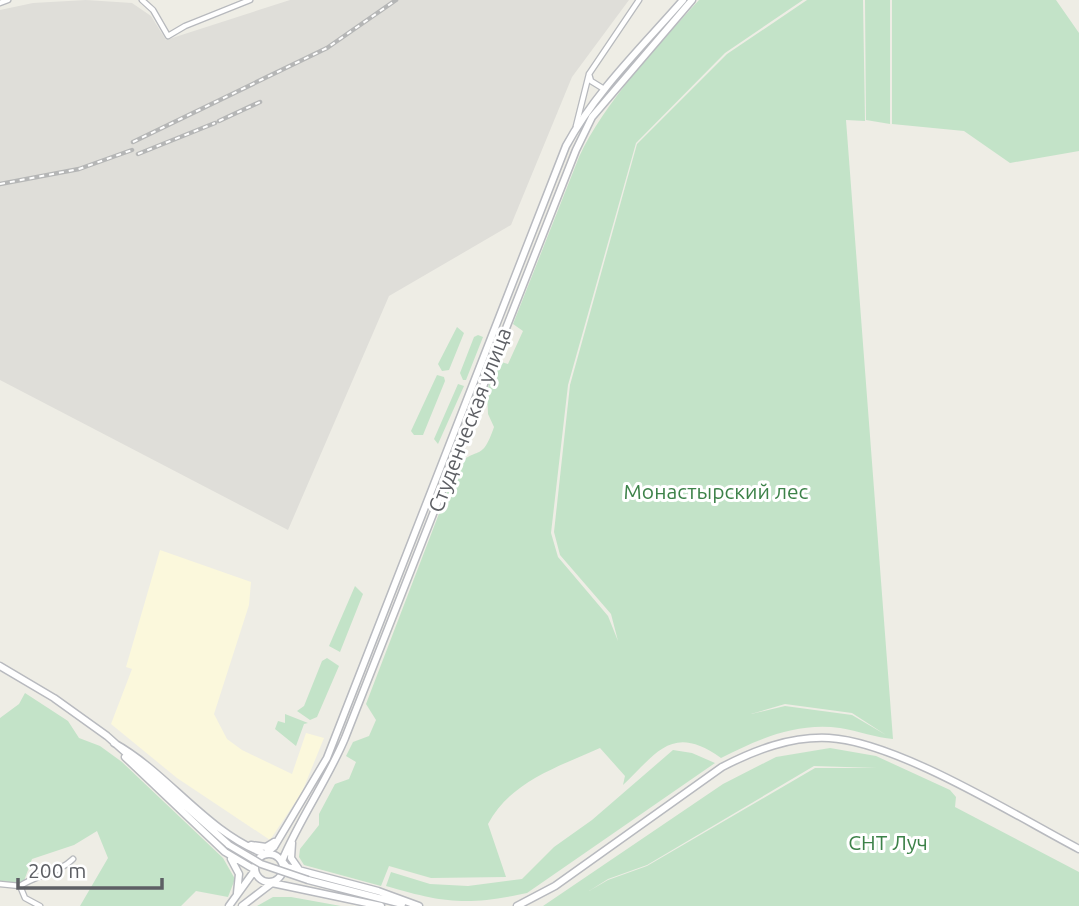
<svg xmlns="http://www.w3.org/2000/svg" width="1079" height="906" viewBox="0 0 1079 906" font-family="Ubuntu,sans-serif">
  <rect width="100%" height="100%" fill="#eeede5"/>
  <path fill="#fbf8dc" d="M160,550l91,32 -2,23 -35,109 13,25 15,11 50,24 14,-41 18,5 -22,54 -32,48 -93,-62 -66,-54 21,-55 -6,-2z"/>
  <path fill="#dfded9" d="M86,0l46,3 19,13 15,24 124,-40h339l-57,77 -61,148 -122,71 -101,234 -288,-150v-370l33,-7z"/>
  <path fill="#c3e3c8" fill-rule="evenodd" d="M699,0h104l-78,53 -89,90 -68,242 -17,148 7,24 50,59 10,25 -7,-27 -51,-59 -6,-23 16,-147 67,-241 90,-90 80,-54h56l2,121 -19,-1 47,619c-16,-1 -35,-8 -53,-11 -43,-6 -82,11 -119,30 -49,-35 -64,-5 -98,27l2,-9 -25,-28c-42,19 -89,33 -112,76l18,53 -75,1 -42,-12 -8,20 -77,-21 -5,-8 1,-8 19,-24v-11l16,-30 14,-5 7,-17 -10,-6 7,-14 16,-6 7,-16 -10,-16 92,-240c21,-18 24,-2 36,-37l-6,-13 -1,-24 11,-29 10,3 15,-33 -10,-7 66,-167c25,-54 79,-112 120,-157zM785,704l67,9 34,22 -34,-20 -67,-9 -34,8z
    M865,0h25v124l-24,-4z
    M892,0h164l23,33v118l-69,12 -46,-32 -72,-7z
    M457,327l7,6 -15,37 -7,1 -4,-7z
    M478,335l5,2 -17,43h-3l-3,-7 14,-36z
    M437,375l7,2 1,4 -22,54h-9l-3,-4z
    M458,384l6,2 -26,58 -4,-5z
    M355,586l8,8 -23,58 -11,-6z
    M327,658l12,8 -22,51 -7,3 -13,-9 7,-5 18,-45z
    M25,693l43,28 11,17 21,8 22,16 101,96 12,21 -7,18 -32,-6 -15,15h-101l28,-48 -11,-27 -23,14 -42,14 -8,22 -5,4 -19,-2v-165l19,-14z
    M285,714l23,9 -4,1 -8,22 -21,-17 3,-8 7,2z
    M830,748l46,8 74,34 6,7 -1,10 124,65v34h-536l180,-122 53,-27zM814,766l63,2h-62l-168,98 -39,14 -19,11 19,-12 39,-14z
    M673,750l19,3 23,10 -188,130c-60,13 -83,10 -141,-7l5,-14 39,12 38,2 54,-7 32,-32 38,-27z
    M273,897h18l50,9h-84z"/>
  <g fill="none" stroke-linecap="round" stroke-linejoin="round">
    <g stroke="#b7b9bd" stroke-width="7">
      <path id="street" d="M142,0l11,10 15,26 17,-10 65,-26
        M0,3l8,-3
        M589,74l2,7 13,8
        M576,126l13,-52 50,-74
        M0,884l20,2
        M40,906l-15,-8 -5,-12c16,-11 39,-13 53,-27"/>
    </g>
    <g stroke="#b8babf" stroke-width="9">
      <path id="secondary" d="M0,666l54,32 53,38 122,109
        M114,743c54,30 92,89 151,111l9,-7 53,-89 239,-612c30,-55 76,-99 117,-146
        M125,757l100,95 30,18 -26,36
        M292,843l-1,15 7,10
        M251,845l15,2 8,-5
        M255 868a14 14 0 1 1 28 0a14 14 0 1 1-28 0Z
        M231,859l8,15 -2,19
        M308,880l94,24
        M242,906l30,-23 109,23
        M419,906l-41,-15 -91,-24 -5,-6c18,-43 45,-80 63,-123l231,-588 16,-33 100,-117
        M517,906l38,-20 167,-119c33,-17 69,-31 107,-29 69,4 187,78 250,111"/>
    </g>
    <use href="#street" stroke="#fff" stroke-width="4.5"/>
    <use href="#secondary" stroke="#fff" stroke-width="6"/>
    <g stroke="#b5b6b6" stroke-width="4.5">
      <path id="rail" d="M219,121l41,-19
        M133,142l194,-94 69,-48
        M138,154l77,-31
        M0,184l79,-15 53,-19"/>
    </g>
    <use href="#rail" stroke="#fff" stroke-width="2" stroke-dasharray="5" stroke-linecap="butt"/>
    <g stroke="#b8babf" stroke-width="9" stroke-linecap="butt">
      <path id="secondary-bridge" d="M229,845l32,19 47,16"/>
    </g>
    <use href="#secondary-bridge" stroke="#fff" stroke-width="6"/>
  </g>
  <g text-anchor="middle" stroke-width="6" stroke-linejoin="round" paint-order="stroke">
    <g font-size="21" fill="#5d5f64" stroke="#fff">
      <text transform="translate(470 420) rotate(-69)" y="7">Студенческая улица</text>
    </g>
    <g font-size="21" fill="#3d8249" stroke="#fff">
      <text x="716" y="499">Монастырский лес</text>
      <text x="888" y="850">СНТ Луч</text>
    </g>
  </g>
  <path d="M18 878v10h144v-10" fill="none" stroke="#5d5f64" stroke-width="3.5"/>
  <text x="28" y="878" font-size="21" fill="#5d5f64" stroke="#ffffff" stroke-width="5" paint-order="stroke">200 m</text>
</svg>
